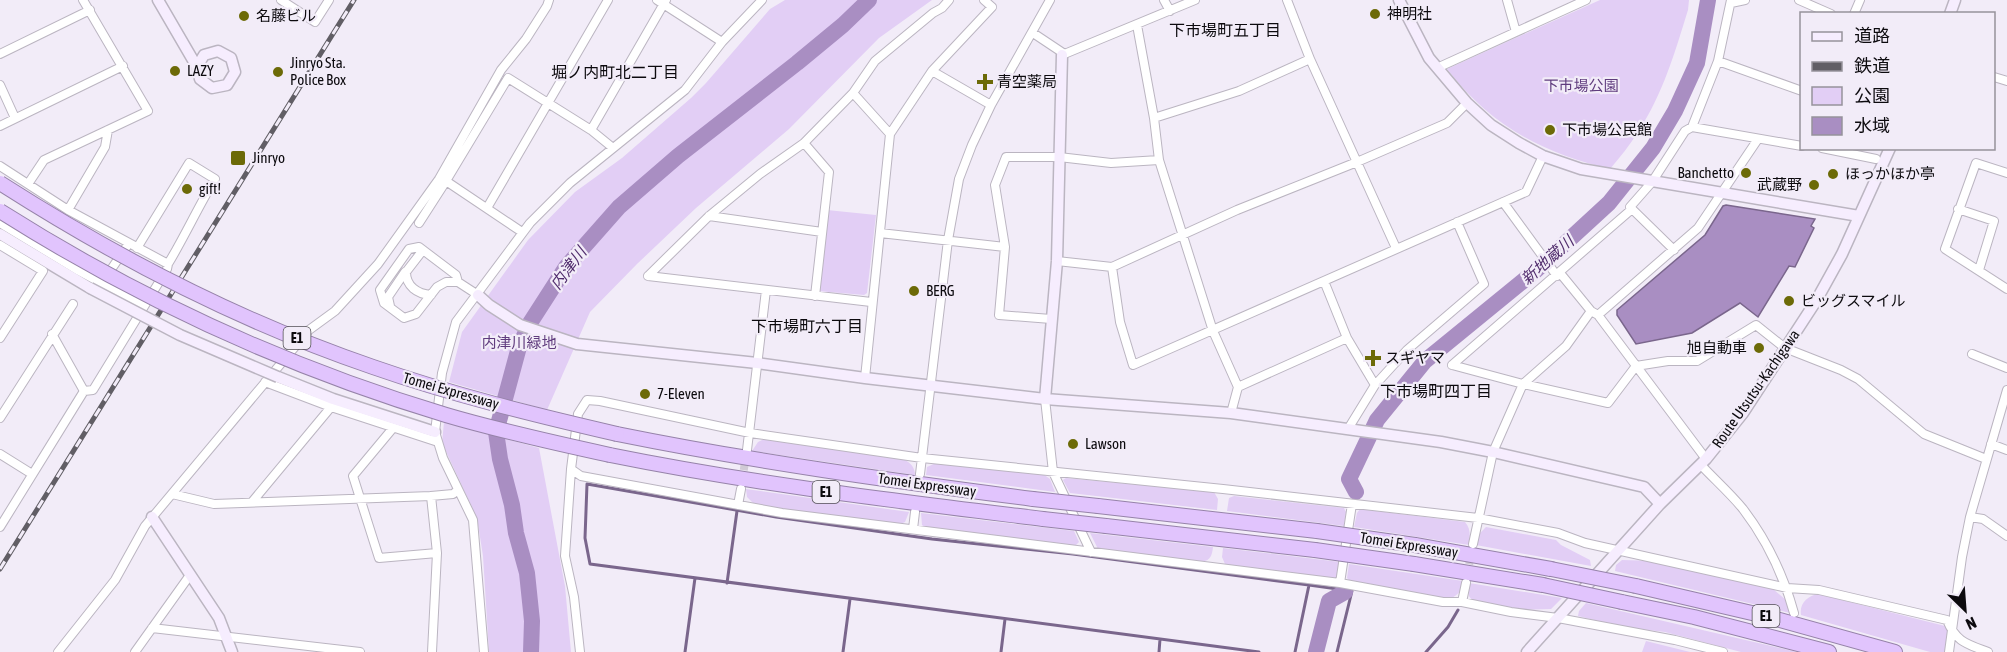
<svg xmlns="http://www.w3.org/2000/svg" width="2007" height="652" viewBox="0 0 2007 652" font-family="'Asap Condensed','Noto Sans JP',sans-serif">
  <rect width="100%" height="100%" fill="#f2ecf8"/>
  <path fill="#e2cef5" d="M785,0h147l-53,38 -90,91 -93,79 -59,56 -47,48 -43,98 -98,-28 13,-50 66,-92 47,-48 47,-34 69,-60 15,-15 64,-74z
    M1600,0h89l-1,10c-13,42 -25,84 -50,122 -8,13 -18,25 -28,37 -68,-16 -120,-44 -163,-100z
    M827,210l49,5 -9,78 -3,2 -46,-4z
    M444,422l95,26 26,138 6,66h-82l-6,-96 -6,-38 -35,-75z
    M764,439l141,21c6,3 10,8 10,15l-163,-24 6,-9z
    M936,463l107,11 7,5 5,13 -129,-17 1,-8z
    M1066,478l148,14 4,7 -1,11 -147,-17 -7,-13z
    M746,489l163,23 -4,10 -7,3 -143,-20 -8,-8z
    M1234,496l110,12 2,4 -2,14 -117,-15 2,-13z
    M1360,509l105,13c6,7 5,14 4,23l-115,-18 3,-14z
    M921,513l153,18 5,11 -4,4 -148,-17 -5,-4z
    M1486,527l70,13 5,5 29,15 1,6 -115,-21 3,-11z
    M1090,533l123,14c-1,8 -2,13 -11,15l-104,-13z
    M1223,548l117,14 -2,16 -4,2 -101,-14 -8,-2 -3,-7z
    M1622,560l34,1 117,28 13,11 4,13 -175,-42 1,-6z
    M1349,564l114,17c-1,10 -4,13 -13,18l-98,-16 -5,-5z
    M1469,583l93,15 -11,11 -36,1 -41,-7 -5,-7z
    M1818,594l127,32 4,5 -4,21h-15l-129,-37c-2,-12 7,-19 17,-21z
    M1586,603l211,49h-56l-76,-20 -42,-5 -45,-11 1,-5z
    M1646,641l44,11h-48z"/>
  <path fill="#a98ec2" stroke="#7a668c" stroke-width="1.5" d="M1726,205l89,14 -4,7 3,2 -19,39 -6,-1 -31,51 -18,-14 -48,30 -56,11 -19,-29v-5l88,-75 18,-29z"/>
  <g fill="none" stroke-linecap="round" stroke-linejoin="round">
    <path stroke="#7a668c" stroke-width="3" d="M727,583l10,-72
      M685,652l10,-74
      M843,652l7,-53
      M1001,652l4,-33
      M1159,652l1,-13
      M1259,652l-669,-88 -5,-26 2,-54 189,33 156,22 141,15 236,31
      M1295,652l14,-67 43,6 -15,61
      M1426,652l22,-25 10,-17"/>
    <path stroke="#a98ec2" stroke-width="16" d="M1356,492l-7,-13 28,-59 48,-59 109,-89 75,-69 44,-55 22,-37 22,-48 11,-63
      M531,652l1,-31 -5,-48 -11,-40 -4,-28 -12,-46 -4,-27 23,-85 11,-24 36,-56 53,-60 59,-51 119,-93 46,-38 26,-25
      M1316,652l13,-51 16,-9"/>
    <path stroke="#d0cad5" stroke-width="8" stroke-dasharray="8 4" stroke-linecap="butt" d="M742,482l4,-27
      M1467,576l6,-32"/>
    <g stroke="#bbb5c1" stroke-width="10">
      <path id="street" d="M281,0l34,22 14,-22
        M657,0l65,42
        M1164,0l6,11
        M1287,0l23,59 86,189
        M1507,0l9,32
        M1799,0l32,14
        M1731,3l14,-3
        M1854,14l6,-14
        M1137,25l17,93 5,42 54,171 25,56 -7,26
        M1033,33l30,20
        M0,54l90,-44
        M1062,55l133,-55
        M1718,61l84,30
        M1437,68l149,-68
        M932,71l59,34
        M1994,77l13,4
        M0,85l15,33
        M853,93l37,41
        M1154,118l85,-27 71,-32
        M0,126l123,-60
        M1692,127l110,19
        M591,130l75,-130
        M804,143l25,29 -14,124
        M1822,148l54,11
        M0,166l68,44 100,54
        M2007,173l-31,-10 -31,86 62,40
        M446,181l76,51
        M28,184l16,-24 104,-49 -65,-111
        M1503,202l54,74
        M487,208l121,-208
        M1958,209l36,12 -15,49
        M68,210l37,-63 3,-17
        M709,216l113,16
        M0,223l79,48 65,35
        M419,223l27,-42 62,-103 83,52 22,18
        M880,233l125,14
        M0,245l43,26 -43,67
        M423,250l-17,22c0,14 11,22 25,23
        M1674,250l-44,-43 22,-25 33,-51 7,-4 26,-66 13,-61
        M1057,261l55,6 125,-57 120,-48 90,-39 20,-20
        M1112,267l8,55 13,43 393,-173 17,-36
        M1560,273l31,38 7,4 108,144
        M648,276l61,-60 51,-42 44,-31 49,-50 22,-32 58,-48 9,-5 7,-8
        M648,276l223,26
        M106,277l23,-34
        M1324,281l23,57 28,47
        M458,282l-2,-7 -37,-28 -10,2 -29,41 4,13 20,15 12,-4 21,-27 9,-5h12l20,13
        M390,306l-2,-9 17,-25
        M1598,315l100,-87 60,-89
        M1051,319l-52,-4 6,-68 -10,-62 11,-28h53l52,6 48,-3
        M1972,354l35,14
        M1452,365l71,19 85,19 28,-37 32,-5h29l59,-36 29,23 56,22 17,9 66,55 62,25
        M1452,365l180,-156
        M865,378l25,-244 42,-63 60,-64 -8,-7
        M265,382l66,25 107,35
        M1238,387l109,-49
        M84,391l9,-1 74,-121 1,-5c17,-28 30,-57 47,-85l-26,-16 -52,85
        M1045,399l8,73 38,80
        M0,418l73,-114
        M393,428l-40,48 26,82 58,-5
        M1348,429l27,-44 32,-35 77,-66 -27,-62
        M1991,444l16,6
        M747,450l19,-160
        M0,454l32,20
        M1701,465c13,14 29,28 42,44 23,30 41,68 51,104
        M571,469l-6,87 9,41 6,55
        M920,474l28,-234 11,-61 13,-34 19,-40 59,-105
        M172,494l42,10 217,-8 22,-2 5,-4
        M431,496l6,57 -5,99
        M252,502l79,-95
        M738,505l3,-16
        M1970,517l13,2 24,17
        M0,527l84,-136 -32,-57
        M913,529l2,-17
        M1473,544l20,-92 30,-68 43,-38 25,-35
        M1340,583l12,-79
        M1462,602l4,-19
        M152,628l208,24
        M58,652l57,-72 30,-54 164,-196 26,-19 43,-47 61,-85 62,-109 25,-31 21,-33 2,-6
        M135,652l55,-77
        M484,652l-11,-132 -30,-62 -8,-26 7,-59 14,-51 74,-99 40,-40 115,-93 37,-48 40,-42
        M1723,652l-48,-12 -117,-22 -47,-6 -49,-10h-19l-103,-19 -558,-70 -201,-37 -10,-7 7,-55 9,-14 13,1 150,32 172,25 301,31 255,29 80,15 27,10 202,45 32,2 128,30c9,22 20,24 41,32
        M1949,652l13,-95 8,-40 37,-127"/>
    </g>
    <g stroke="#bbb5c1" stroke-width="13">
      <path id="secondary" d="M158,0l39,67 3,12 12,9 15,-3 8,-13 -4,-14 -13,-7 -14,4 -7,12
        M1399,0l30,58 38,45 24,22 28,18 24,13 38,13 278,47
        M1950,14l5,-14
        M0,234l90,54
        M478,295l11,10 31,20 57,19 180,19 108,15 180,21 186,14 210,29 52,10 151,35 16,17
        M278,377l55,22 102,33
        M1045,399l12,-138 5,-206
        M152,517l67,101 13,34
        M1527,652l133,-148 46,-45 37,-46 73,-112 26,-47 48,-106"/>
    </g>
    <g stroke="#9683a9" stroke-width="16">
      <path id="highway" d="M617,434c138,28 277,47 416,65
        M610,455c143,29 288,46 433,64
        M1098,506l219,25
        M1106,526l209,24
        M1415,545l136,24
        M1414,564l129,21
        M1636,586l133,31 126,35
        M1622,602l72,15 135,35"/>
    </g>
    <use href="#street" stroke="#fff" stroke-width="8"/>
    <use href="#secondary" stroke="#f6edfe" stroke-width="10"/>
    <use href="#highway" stroke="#e1c4fd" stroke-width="14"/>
    <g stroke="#615e65" stroke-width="5">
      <path id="rail" d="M0,569l354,-569"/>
    </g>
    <use href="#rail" stroke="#f2ecf8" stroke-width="3" stroke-dasharray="9" stroke-linecap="butt"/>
    <g stroke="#bbb5c1" stroke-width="13" stroke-linecap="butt">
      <path id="secondary-bridge" d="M90,288l90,47 98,42"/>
    </g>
    <g stroke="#9683a9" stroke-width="16" stroke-linecap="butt">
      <path id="highway-bridge" d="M0,183c117,75 241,139 373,184 80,28 162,48 244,67
        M0,211c139,88 289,157 446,204 54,16 109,28 164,40
        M1033,499l65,7
        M1043,519l63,7
        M1317,531l98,14
        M1315,550l99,14
        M1551,569l85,17
        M1543,585l79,17"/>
    </g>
    <use href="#secondary-bridge" stroke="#f6edfe" stroke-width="10"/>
    <use href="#highway-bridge" stroke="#e1c4fd" stroke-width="14"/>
  </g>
  <g fill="#6c6a07" stroke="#f2ecf8" stroke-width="2">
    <circle cx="1375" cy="14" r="6"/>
    <circle cx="244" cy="16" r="6"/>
    <circle cx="175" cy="71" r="6"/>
    <circle cx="278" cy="72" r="6"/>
    <path d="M982 73h6v6h6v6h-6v6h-6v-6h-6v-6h6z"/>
    <circle cx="1550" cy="130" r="6"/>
    <rect x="230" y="150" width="16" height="16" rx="3"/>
    <circle cx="1746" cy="173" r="6"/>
    <circle cx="1833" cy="174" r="6"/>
    <circle cx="1814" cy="185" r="6"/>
    <circle cx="187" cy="189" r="6"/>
    <circle cx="914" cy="291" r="6"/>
    <circle cx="1789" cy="301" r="6"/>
    <circle cx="1759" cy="348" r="6"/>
    <path d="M1370 349h6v6h6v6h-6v6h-6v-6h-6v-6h6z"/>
    <circle cx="645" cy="394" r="6"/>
    <circle cx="1073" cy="444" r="6"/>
  </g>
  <g text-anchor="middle" stroke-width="4.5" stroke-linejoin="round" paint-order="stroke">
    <g fill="#f2ecf8" stroke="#514e54" stroke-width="1.5">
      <rect x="283.5" y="327" width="27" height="22" rx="4.5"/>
      <rect x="812.5" y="481" width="27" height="22" rx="4.5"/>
      <rect x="1752.5" y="605" width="27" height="22" rx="4.5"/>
    </g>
    <g font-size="14" font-weight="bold" fill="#0c0a0e">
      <text x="297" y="343">E1</text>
      <text x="826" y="497">E1</text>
      <text x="1766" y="621">E1</text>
    </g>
    <g font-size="15" fill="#0c0a0e" stroke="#f2ecf8" text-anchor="start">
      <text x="1387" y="19">神明社</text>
      <text x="256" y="21">名藤ビル</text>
      <text x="290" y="68">Jinryo Sta.<tspan x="290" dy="17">Police Box</tspan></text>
      <text x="187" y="76">LAZY</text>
      <text x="997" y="87">青空薬局</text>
      <text x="1562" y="135">下市場公民館</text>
      <text x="252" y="163">Jinryo</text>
      <text x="1734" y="178" text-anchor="end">Banchetto</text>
      <text x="1845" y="179">ほっかほか亭</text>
      <text x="1802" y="190" text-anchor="end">武蔵野</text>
      <text x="199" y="194">gift!</text>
      <text x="926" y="296">BERG</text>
      <text x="1801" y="306">ビッグスマイル</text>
      <text x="1747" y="353" text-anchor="end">旭自動車</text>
      <text x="1385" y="363">スギヤマ</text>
      <text x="657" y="399">7-Eleven</text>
      <text x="1085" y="449">Lawson</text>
    </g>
    <g font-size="15" fill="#603c7e" stroke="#f2ecf8">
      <text x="1581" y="91">下市場公園</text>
      <text x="519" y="348">内津川緑地</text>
    </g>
    <g font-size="15" fill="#0c0a0e" stroke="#f2ecf8">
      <text transform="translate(1756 389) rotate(-55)" y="5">Route Utsutsu-Kachigawa</text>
      <text transform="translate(451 391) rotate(16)" y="5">Tomei Expressway</text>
      <text transform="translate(927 485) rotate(8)" y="5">Tomei Expressway</text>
      <text transform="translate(1409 545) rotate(9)" y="5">Tomei Expressway</text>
    </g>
    <g font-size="16" fill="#0c0a0e" stroke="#f2ecf8">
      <text x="1225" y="36">下市場町五丁目</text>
      <text x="615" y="78">堀ノ内町北二丁目</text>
      <text x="807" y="332">下市場町六丁目</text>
      <text x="1436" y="397">下市場町四丁目</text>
    </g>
    <g font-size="16" font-style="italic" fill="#512d6d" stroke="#f2ecf8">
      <text transform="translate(1547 260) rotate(-42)" y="6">新地蔵川</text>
      <text transform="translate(568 268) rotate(-53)" y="6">内津川</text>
    </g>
  </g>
  <rect x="1800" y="12" width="195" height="138" fill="#f2ecf8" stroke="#96929a" stroke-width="1.5"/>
  <rect x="1812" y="32" width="30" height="9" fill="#f6edfe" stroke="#96929a" stroke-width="1.5"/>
  <text x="1854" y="42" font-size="18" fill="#0c0a0e">道路</text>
  <rect x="1812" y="62" width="30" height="9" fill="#615e65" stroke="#96929a" stroke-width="1.5"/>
  <text x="1854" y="72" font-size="18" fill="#0c0a0e">鉄道</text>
  <rect x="1812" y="87" width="30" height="18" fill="#e2cef5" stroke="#96929a" stroke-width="1.5"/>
  <text x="1854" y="102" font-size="18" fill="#0c0a0e">公園</text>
  <rect x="1812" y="117" width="30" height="18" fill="#a98ec2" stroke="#96929a" stroke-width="1.5"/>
  <text x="1854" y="132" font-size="18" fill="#0c0a0e">水域</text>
  <g transform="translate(1965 610) rotate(155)" stroke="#f2ecf8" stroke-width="4.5" paint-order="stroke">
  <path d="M0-4.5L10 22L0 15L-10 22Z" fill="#0c0a0e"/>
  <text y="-9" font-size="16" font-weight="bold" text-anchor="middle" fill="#0c0a0e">N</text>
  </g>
</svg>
